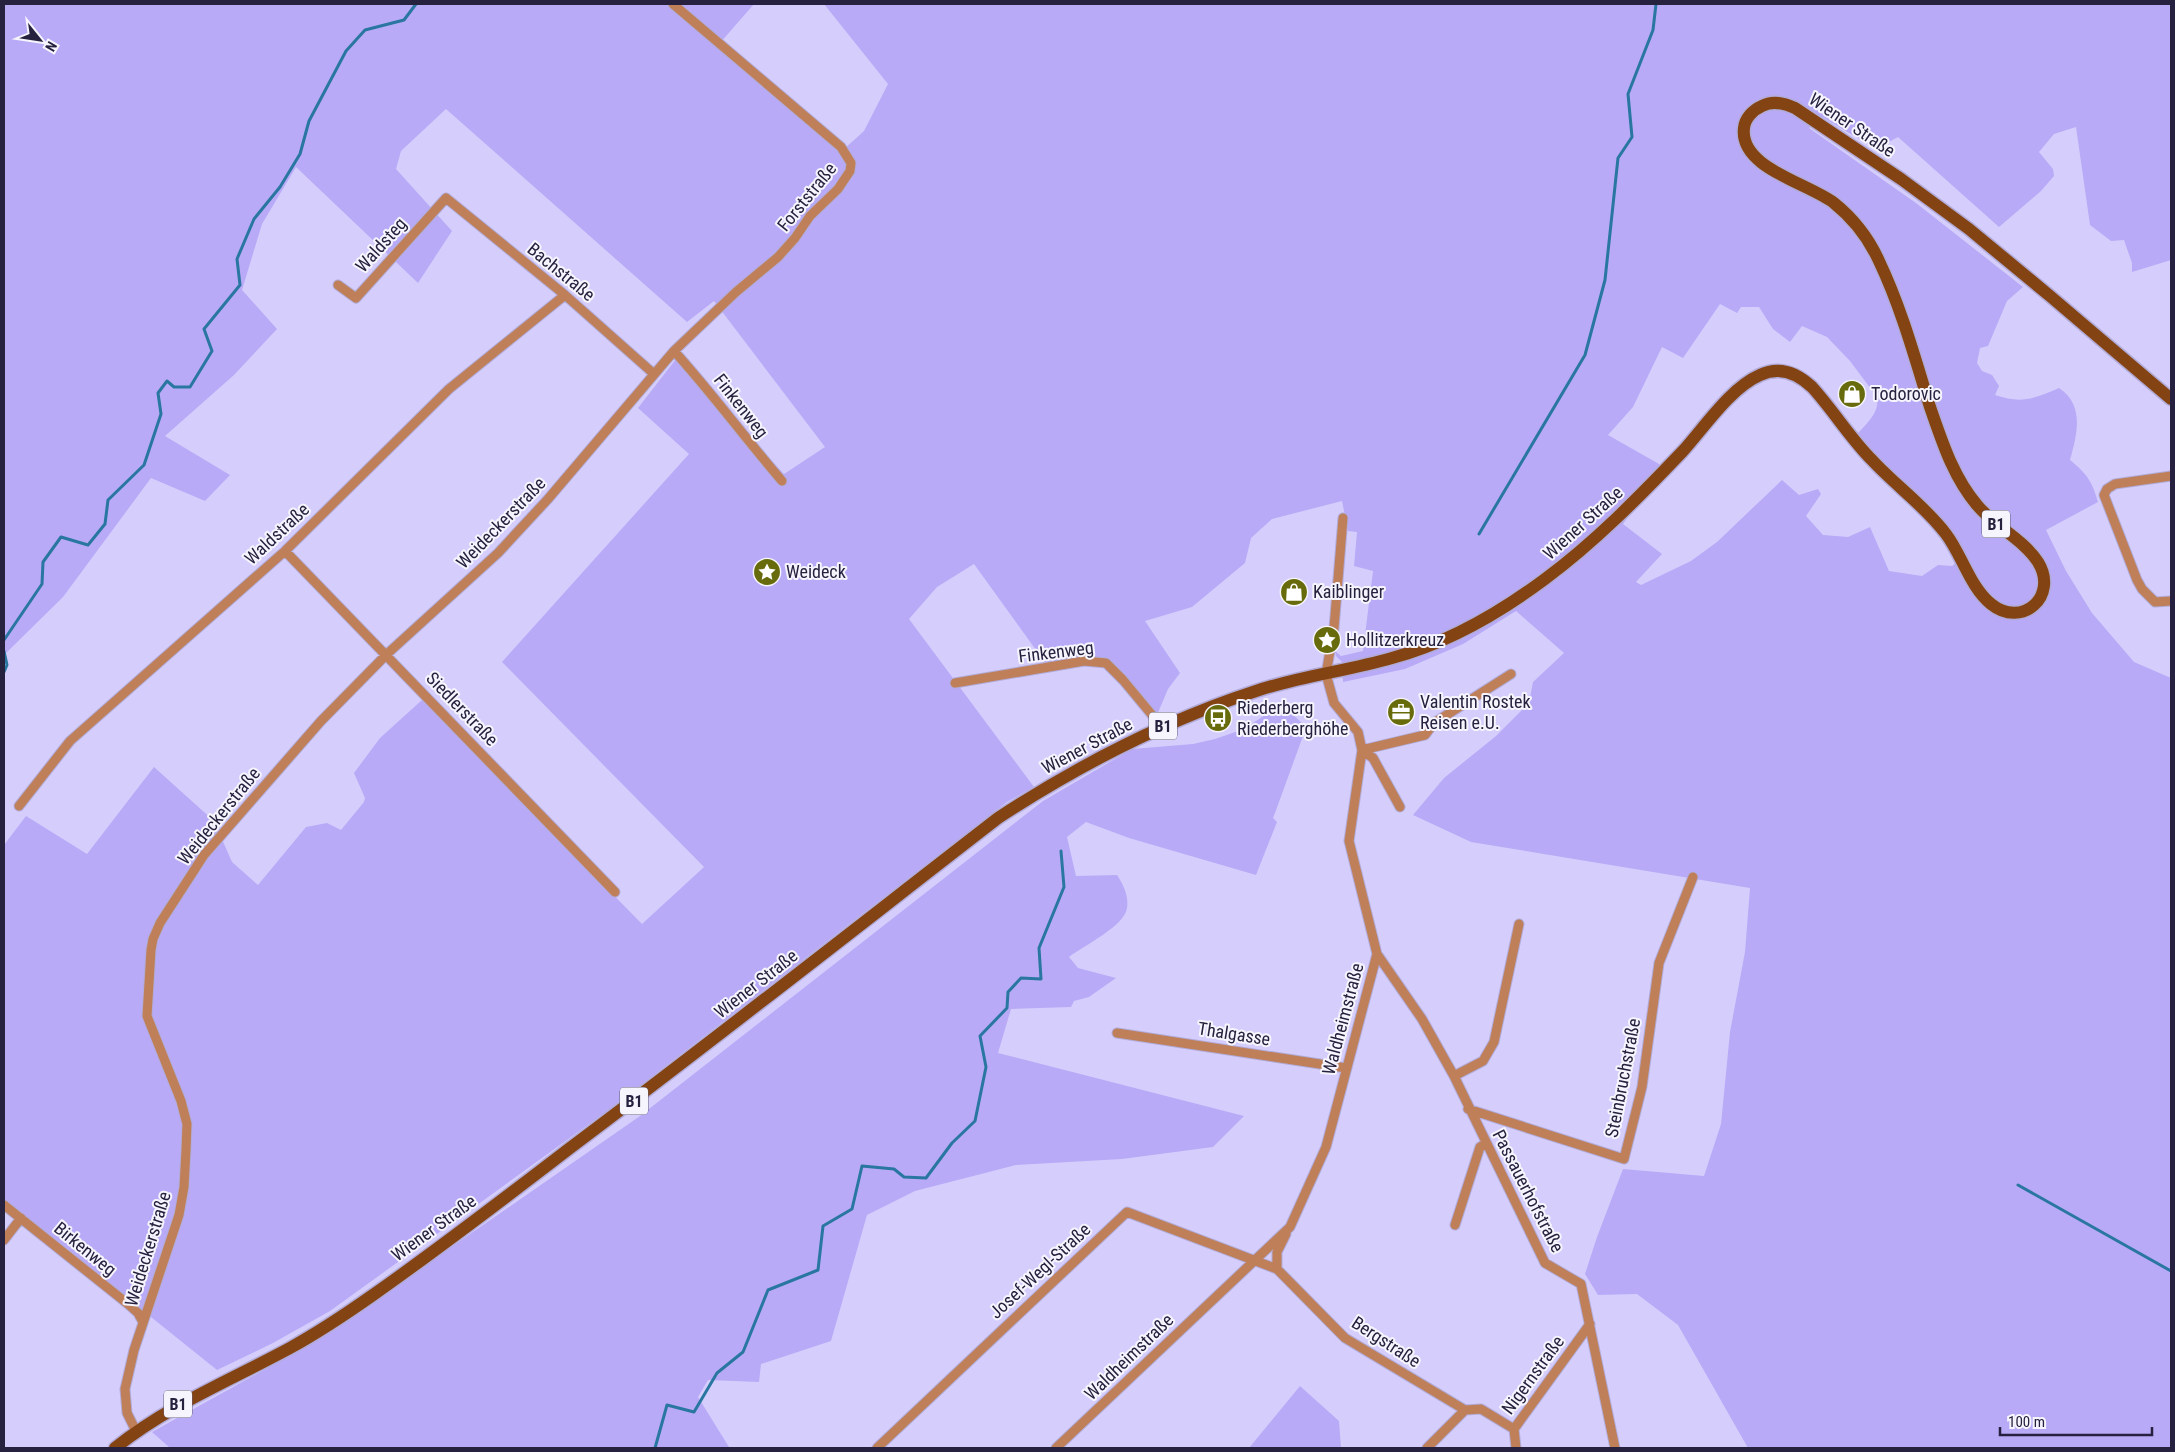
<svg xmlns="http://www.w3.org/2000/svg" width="2175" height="1452" viewBox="0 0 2175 1452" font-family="'Roboto Condensed',sans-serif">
  <rect width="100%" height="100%" fill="#d5cefd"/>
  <path fill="#b8aaf7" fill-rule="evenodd" d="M4,4h750l-34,39 124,106 20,-18 24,-47 -64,-80h1347v256l-39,12v-9l-8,-23 -13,1 -21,-16 -14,-98 -22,7 -15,18 14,17 1,7 -13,15 -42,36 -101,-90 -22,12 -54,-32 -13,11 107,75 107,84 -16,14 -19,45 -8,2 -3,15 5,8 10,4 7,11 -4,9c26,9 39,4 64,-7 26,17 18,47 11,72 17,14 22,21 28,42l-52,28 20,41 26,42 42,49 37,16v770h-423l-70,-123 -41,-31 -39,1 -13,-21 12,-37 26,-68 81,7 17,-52 9,-92 15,-80 5,-64 -279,-46 -58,-27 31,-37 52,-42 33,-33 4,-21 31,-29 -48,-42 -53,33 -58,25 -62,13 -1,-20 -6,-6 -1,-5 6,5 22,-5 10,-80 -19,-5 3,-34 -9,-1 -6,-30 -70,18 -21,19 -6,25 -53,44 -47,14 35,52 -12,16 -11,26 -54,-57 -54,10 -75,-104 -37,23 -28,32 125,168 -27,15 -397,307 -280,202 -57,32 -56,27 -213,-171v-354l22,-29 61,38 67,-87 60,54 18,41 26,23 48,-58 21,-4 14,7 23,-28 1,-4 -11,-25 26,-35 42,-38 220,224 62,-57 -202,-205 187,-208 -51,-46 38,-49 108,115 41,-27 -111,-146 -27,21 -241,-213 -45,42 -5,18 56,62 -34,52 -122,-116 -34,57 -20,66 35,39 -43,46 -69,61 65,39 -25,26 -54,-23 -88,119 -59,58zM1720,304l17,9 4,-6h18l14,22 17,13 12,-16 25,11 23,24 27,36c3,15 -10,26 -19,36l87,106 13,22 -6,5 -14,-1 -16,11 -33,-5 -19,-44 -22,10 -25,-2 -17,-19 15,-22 -3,-5 -19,6 -17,-15 -65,62 -26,19 -50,24 -5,-3 26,-28 -39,-30 38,-57 -2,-3 -51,-29 25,-28 29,-60 21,11z
    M1277,711l14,2 10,9 2,14 -28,77 -2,5 4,4 -21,53 -127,-37 -43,-16 -19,15 9,39 41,-1c6,9 12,21 10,33 -2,18 -44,38 -58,49l9,11 38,10 -27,19 -15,4 -3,6 -60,2 -13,44 246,63 -31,31 -91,12 -106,6 -101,26 -48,24 -36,126 -70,23 -2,18 -51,-2 -10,17 31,50 -2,1h-557l-18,-16 164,-91 324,-225 403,-315 89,-52 61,-5 22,-5 29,-10 21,-14z
    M1300,1386l39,35 2,27h-92z"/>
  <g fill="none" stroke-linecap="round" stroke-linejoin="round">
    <path stroke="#2976a1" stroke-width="3" d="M1479,534l106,-179 20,-75 13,-122 14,-21 -4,-43 25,-64 3,-26
      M4,640l38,-56 1,-22 18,-25 27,8 17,-21 3,-24 36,-35 17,-51 -3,-21 9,-12 7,6h16l22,-36 -8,-22 36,-44 -3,-26 17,-40 26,-32 20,-33 9,-33 37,-70 19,-21 39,-10 12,-16
      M4,651l3,14 -3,7
      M2018,1185l153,86
      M655,1448l12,-43 27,7 23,-39 26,-21 25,-62 50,-20 5,-44 29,-17 10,-43 32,3 10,8 22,1 26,-35 23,-22 11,-54 -6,-31 27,-28 1,-16 13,-14 20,1 -2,-31 25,-61 -3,-36"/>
    <g stroke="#b2abd7" stroke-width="11">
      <path id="street" d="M338,285l18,13 90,-100 119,97 89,79
        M674,351c38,42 71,87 108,130
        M2171,476l-56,8 -8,5 -3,6 33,85 5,9 13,13 16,-1
        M285,551l330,341
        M955,683l129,-22 22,2 17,17 39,47
        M1362,750l63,-15 9,-12 77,-49
        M1362,750l11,8 27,49
        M19,806l51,-65 215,-190 164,-162 116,-94
        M1377,954l45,65 32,57 91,187 36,21 34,164
        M1117,1033l229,35
        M1454,1076l29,-15 11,-19 25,-118
        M1468,1109l156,50 18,-72 17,-124 34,-86
        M4,1205l124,99 10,9 5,9
        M1455,1225l25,-78 5,-3
        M4,1240l17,-22
        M1277,1269v-17l9,-18
        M1465,1410l16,-1 33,20
        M136,1431l-9,-18 -2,-24 9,-39 45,-135 5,-28 2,-37 1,-26 -6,-23 -34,-85 4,-66 2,-11 7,-16 44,-68 117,-134 66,-67 111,-101 50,-54 126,-148 62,-59 42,-35 17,-19 15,-22 28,-27 12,-18 1,-8 -10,-16 -168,-143
        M877,1448l250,-236 150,57 68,69 120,72 -38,38
        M1056,1448l234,-221 36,-80 51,-193 -28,-113 13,-91 -4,-18 -24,-29 -8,-29 8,-46 9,-110
        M1516,1448l-2,-19 76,-105"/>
    </g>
    <g stroke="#b2abd7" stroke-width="15">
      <path id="primary" d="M115,1448c54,-43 114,-67 175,-100 29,-16 56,-34 83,-53 67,-47 132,-97 197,-147 144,-108 286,-220 428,-330 81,-53 166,-97 258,-127 44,-15 91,-20 136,-33 56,-15 106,-44 153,-79 50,-37 94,-82 137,-127 22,-24 48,-64 78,-77 19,-9 37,-2 52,12 21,23 38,51 60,73 23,25 53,46 74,74 16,21 24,53 45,70 31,25 68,-8 47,-42 -15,-23 -44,-36 -61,-57 -24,-28 -35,-64 -47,-98 -15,-49 -29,-100 -51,-146 -10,-22 -25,-42 -45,-58 -26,-20 -95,-35 -90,-75 1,-10 9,-18 18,-22 11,-6 22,-3 33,2l106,71 68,50 81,67 121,103"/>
    </g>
    <use href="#street" stroke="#be7f59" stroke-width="9"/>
    <use href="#primary" stroke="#844313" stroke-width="12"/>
  </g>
  <defs>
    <g id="shop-disc" transform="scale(1.4375)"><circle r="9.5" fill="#686b0b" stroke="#f6f5fd"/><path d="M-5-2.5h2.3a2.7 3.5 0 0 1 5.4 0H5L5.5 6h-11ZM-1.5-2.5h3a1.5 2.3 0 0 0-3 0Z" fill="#fff"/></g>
    <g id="sight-disc" transform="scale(1.4375)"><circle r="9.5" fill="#686b0b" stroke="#f6f5fd"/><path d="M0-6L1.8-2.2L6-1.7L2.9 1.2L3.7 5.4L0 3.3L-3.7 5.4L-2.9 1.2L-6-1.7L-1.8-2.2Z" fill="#fff"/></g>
    <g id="office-disc" transform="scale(1.4375)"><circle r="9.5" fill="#686b0b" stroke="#f6f5fd"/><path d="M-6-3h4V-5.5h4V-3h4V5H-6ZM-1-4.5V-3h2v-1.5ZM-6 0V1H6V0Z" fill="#fff"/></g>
    <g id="bus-disc" transform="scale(1.4375)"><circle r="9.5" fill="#686b0b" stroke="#f6f5fd"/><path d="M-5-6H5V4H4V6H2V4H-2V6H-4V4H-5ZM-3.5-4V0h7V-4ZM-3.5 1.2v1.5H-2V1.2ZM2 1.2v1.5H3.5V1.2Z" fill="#fff"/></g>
  </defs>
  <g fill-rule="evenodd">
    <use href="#shop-disc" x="1852" y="394"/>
    <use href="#sight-disc" x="767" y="572"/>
    <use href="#shop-disc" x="1294" y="592"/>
    <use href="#sight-disc" x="1327" y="640"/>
    <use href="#office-disc" x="1401" y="712"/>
    <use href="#bus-disc" x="1218" y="718"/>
  </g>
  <g text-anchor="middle" stroke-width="4" stroke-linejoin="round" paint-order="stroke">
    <g fill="#f6f5fd" stroke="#646177" stroke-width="1">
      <rect x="1982" y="510.5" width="28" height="27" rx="4"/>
      <rect x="1149" y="712.5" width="28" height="27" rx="4"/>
      <rect x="620" y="1087.5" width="28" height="27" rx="4"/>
      <rect x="164" y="1390.5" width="28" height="27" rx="4"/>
    </g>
    <g font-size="16" font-weight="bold" fill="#26213e">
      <text x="1996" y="530">B1</text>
      <text x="1163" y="732">B1</text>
      <text x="634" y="1107">B1</text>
      <text x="178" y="1410">B1</text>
    </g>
    <g font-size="18" fill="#26213e" stroke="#f6f5fd">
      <text transform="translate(1852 125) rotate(34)" y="6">Wiener Straße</text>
      <text transform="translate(807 197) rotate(-51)" y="6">Forststraße</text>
      <text transform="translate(381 245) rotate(-48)" y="6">Waldsteg</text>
      <text transform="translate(561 272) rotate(39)" y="6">Bachstraße</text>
      <text transform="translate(741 406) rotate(52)" y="6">Finkenweg</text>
      <text transform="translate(501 523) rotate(-46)" y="6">Weideckerstraße</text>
      <text transform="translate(1583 523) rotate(-42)" y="6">Wiener Straße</text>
      <text transform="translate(277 534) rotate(-43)" y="6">Waldstraße</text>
      <text transform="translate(1056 652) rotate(-7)" y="6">Finkenweg</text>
      <text transform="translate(462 709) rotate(46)" y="6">Siedlerstraße</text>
      <text transform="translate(1087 746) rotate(-28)" y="6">Wiener Straße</text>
      <text transform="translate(219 816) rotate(-51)" y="6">Weideckerstraße</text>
      <text transform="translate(756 984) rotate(-38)" y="6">Wiener Straße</text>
      <text transform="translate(1343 1019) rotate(-75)" y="6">Waldheimstraße</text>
      <text transform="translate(1234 1034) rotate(9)" y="6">Thalgasse</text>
      <text transform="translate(1623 1078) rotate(-79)" y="6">Steinbruchstraße</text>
      <text transform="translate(1528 1191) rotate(63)" y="6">Passauerhofstraße</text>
      <text transform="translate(434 1228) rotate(-36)" y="6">Wiener Straße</text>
      <text transform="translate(85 1249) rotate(39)" y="6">Birkenweg</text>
      <text transform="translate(148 1249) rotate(-73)" y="6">Weideckerstraße</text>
      <text transform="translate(1040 1271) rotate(-43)" y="6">Josef-Wegl-Straße</text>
      <text transform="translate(1386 1342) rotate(33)" y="6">Bergstraße</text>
      <text transform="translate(1129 1357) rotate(-44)" y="6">Waldheimstraße</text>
      <text transform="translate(1533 1375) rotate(-54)" y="6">Nigernstraße</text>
    </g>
    <g font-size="18" fill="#26213e" stroke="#f6f5fd" text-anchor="start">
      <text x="1871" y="400">Todorovic</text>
      <text x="786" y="578">Weideck</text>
      <text x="1313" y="598">Kaiblinger</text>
      <text x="1346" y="646">Hollitzerkreuz</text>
      <text x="1420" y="708">Valentin Rostek<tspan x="1420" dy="21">Reisen e.U.</tspan></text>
      <text x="1237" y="714">Riederberg<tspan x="1237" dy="21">Riederberghöhe</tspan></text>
    </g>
  </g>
  <rect width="2175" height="1452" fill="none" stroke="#26213e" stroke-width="10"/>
  <g transform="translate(40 40) rotate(120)" stroke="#f6f5fd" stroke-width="4" paint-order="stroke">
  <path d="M0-4L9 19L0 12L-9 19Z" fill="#26213e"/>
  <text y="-8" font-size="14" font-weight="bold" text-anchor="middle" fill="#26213e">N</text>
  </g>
  <path d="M2000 1427v8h152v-8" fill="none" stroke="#26213e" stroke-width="2.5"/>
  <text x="2008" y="1427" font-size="15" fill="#26213e" stroke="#f6f5fd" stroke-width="4" paint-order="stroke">100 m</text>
</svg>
